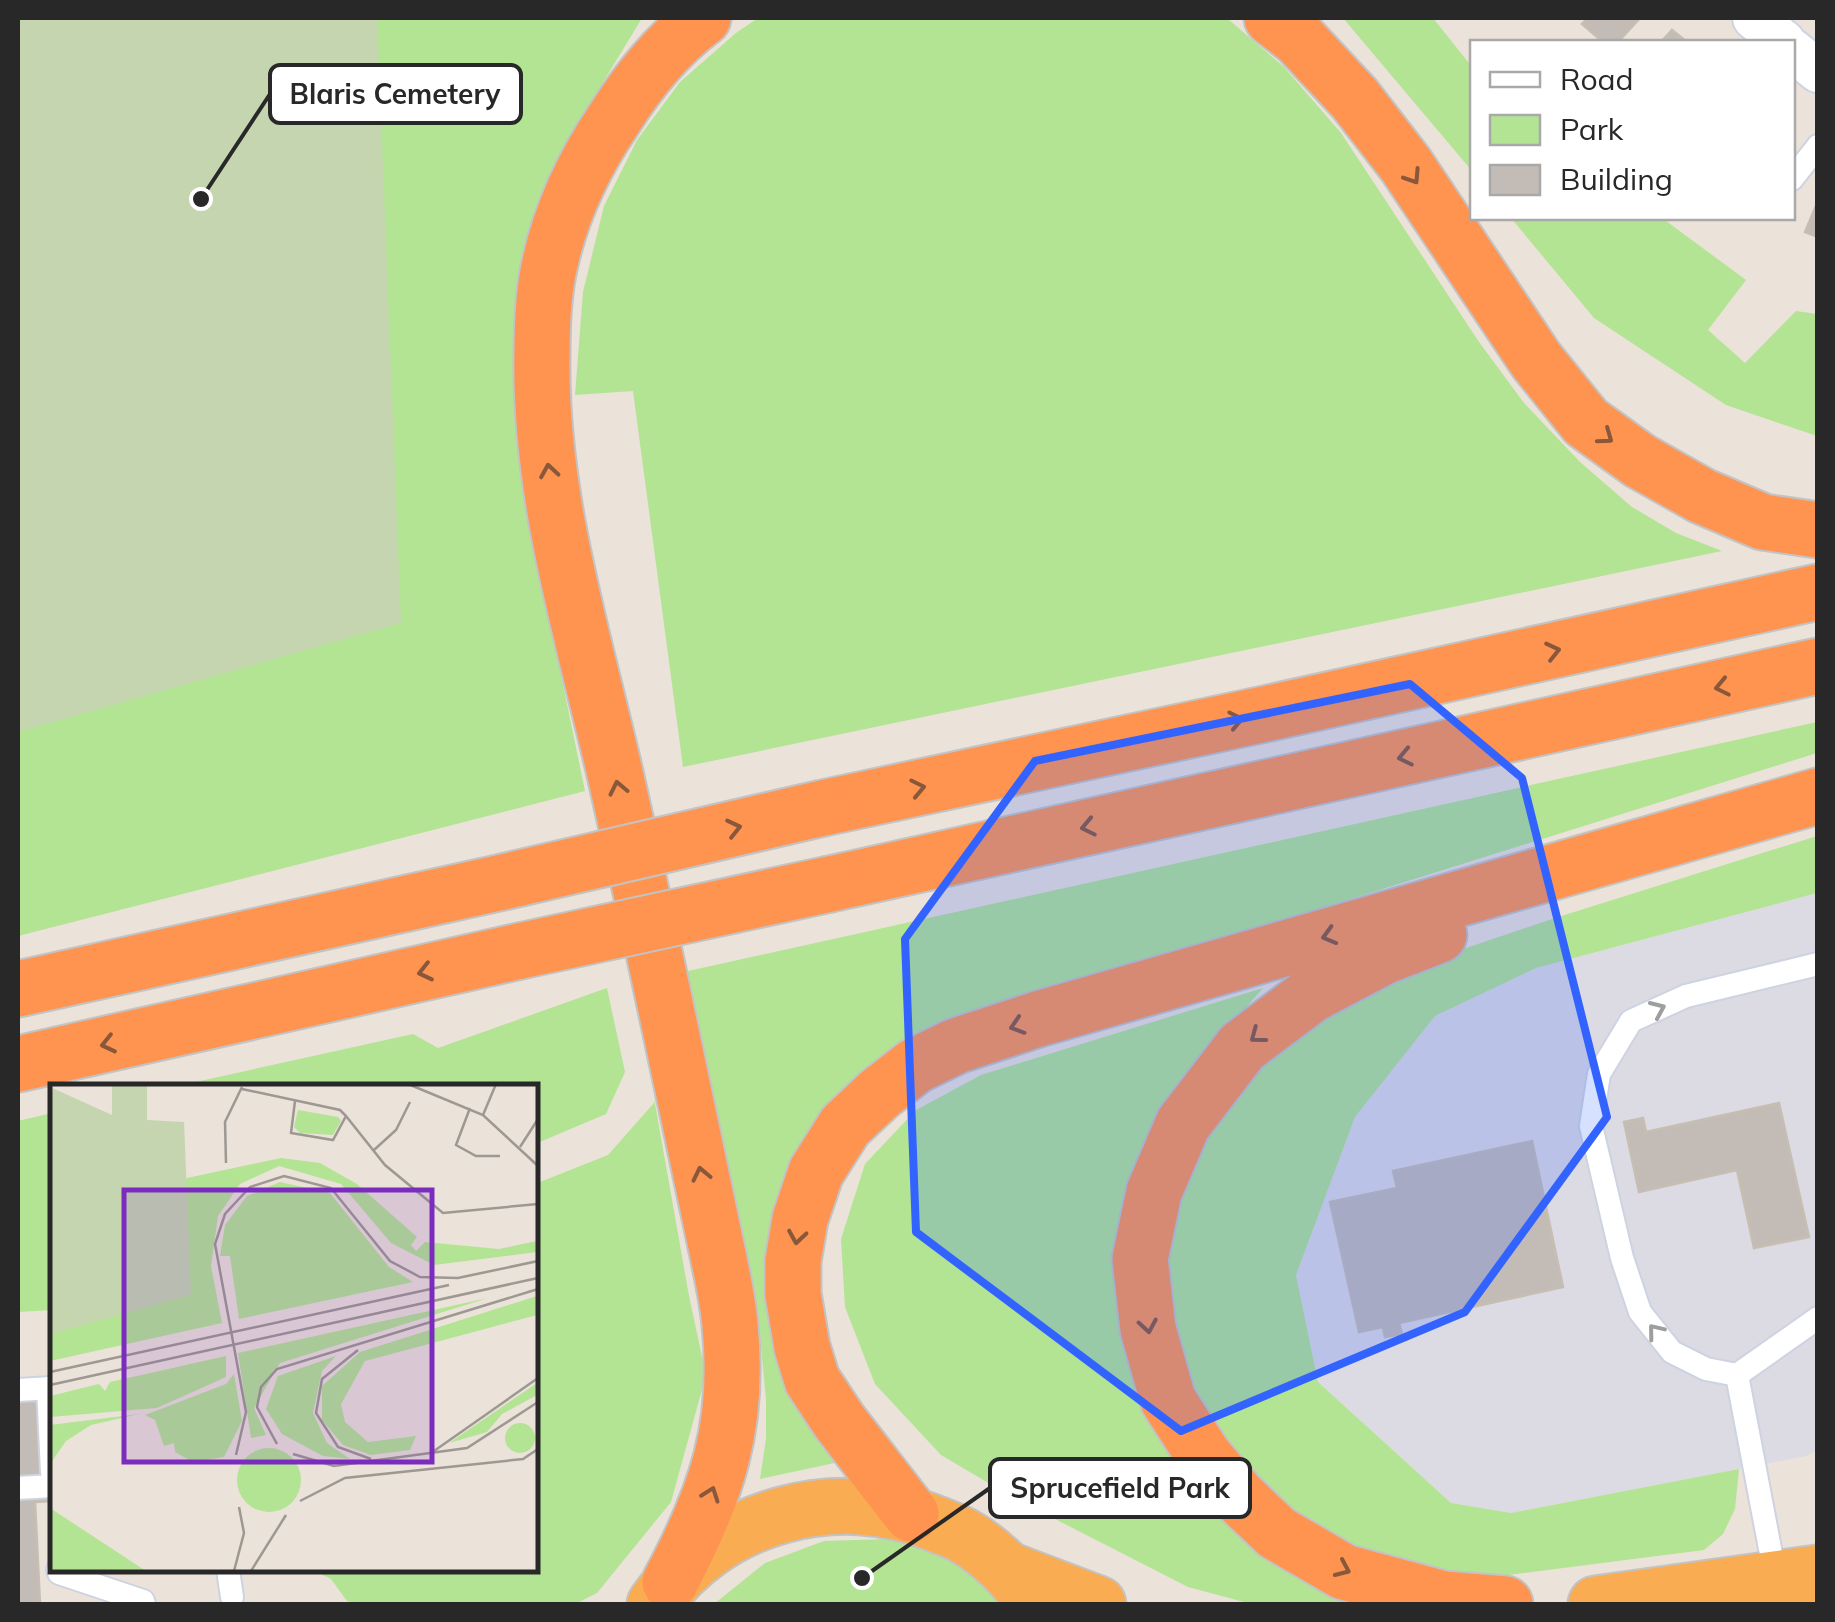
<svg xmlns="http://www.w3.org/2000/svg" width="1835" height="1622" viewBox="0 0 1835 1622" font-family="Mulish,sans-serif">
  <rect width="100%" height="100%" fill="#ebe2d9"/>
  <path fill="#dcdae3" d="M1817,893v557l-11,6 -295,57 -60,-10 -133,-121 -22,-107 59,-158 80,-101 101,-48z"/>
  <path fill="#b3e493" d="M377,18h265l-82,135 -43,155 2,145 30,164 36,174 -567,145v-222z
    M758,18l470,1 56,48 57,66 138,209 45,61 56,59 52,45 44,26 46,18 -1039,216 -50,-376 -58,4 8,-103 21,-86 33,-66 43,-58 56,-49z
    M1343,18h90l39,49v104z
    M1511,218h151l84,62 -38,50 37,33 51,-52 21,3v122l-91,-31 -132,-87z
    M1817,722v31l-620,194 -268,87 -150,165 65,262 -84,18 6,-40v-39l-8,-86 -79,-341z
    M1817,836v57l-281,75 -101,48 -80,101 -59,158 22,107 133,121 60,10 228,-44 -4,40 -12,25 -19,16 -234,30 -76,-15 -88,-45 -83,-77 -40,-72 -23,-109 21,-91 60,-95 78,-64 91,-45 145,-49z
    M607,988l18,84 -19,42 -71,30v-57h-362l240,-53 25,14z
    M1263,988l-80,92 -55,252 208,252 11,20h-75l-28,-2 -56,-15 -174,-89 -73,-43 -66,-71 -30,-77 -4,-68 24,-75 51,-54 65,-35z
    M654,1098l35,198 17,79 -35,127 -74,91 -22,11h-217l-11,-3 -16,-22 -18,-9h222v-386l73,-29 46,-52z
    M52,1113v197l-34,2v-191z
    M887,1539l60,18 52,36 8,11h-293l51,-41 59,-22z"/>
  <path fill="#c4d5b0" d="M18,18h359l24,605 -383,109z"/>
  <path fill="#c3bcb6" stroke="#c6beb3" stroke-width="2.5" d="M1588,18h52l-22,24h-15l-21,-18z
    M1672,30l15,12h-26z
    M1818,201v36l-13,-5z
    M1779,1103l30,134 -55,11 -17,-78 -98,22 -15,-70 19,-4 3,14z
    M1532,1141l31,146 -164,36 3,11 -17,3 -2,-10 -24,5 -29,-130 67,-14 -4,-17z
    M52,1395v106l-17,1 5,102h-22v-207z"/>
  <g fill="none" stroke-linecap="round" stroke-linejoin="round">
    <g stroke="#ced3e2" stroke-width="26">
      <path id="service" d="M1792,179l26,-33
        M1818,964l-132,32 -55,25 -32,53 -8,52 31,132 18,54 32,40 34,17 31,6 81,-57
        M1737,1375l39,205
        M48,1388l4,84
        M18,1390l34,-2
        M18,1488l34,-2
        M58,1570l1,3 84,28 1,3
        M228,1570l4,27"/>
    </g>
    <g stroke="#ced3e2" stroke-width="46">
      <path id="minor" d="M1754,18l30,24
        M1792,50l26,21"/>
    </g>
    <g stroke="#c3c3c3" stroke-width="59">
      <path id="trunk" d="M1011,1571l87,33
        M655,1604c62,-89 181,-121 281,-80 9,4 20,7 28,12 30,17 52,42 72,68
        M1596,1604l222,-31"/>
    </g>
    <g stroke="#c3c3c3" stroke-width="59">
      <path id="motorway" d="M1272,18l27,21 56,60 51,66 130,195 50,62 54,39 62,35 61,26 55,8
        M823,808l437,-93 558,-123
        M830,884l988,-218
        M1439,935l-54,21 -74,39 -69,52 -59,77 -29,68 -14,67 8,70 20,71 36,56 34,40 39,37 67,39 100,27 61,5
        M18,989l485,-107
        M18,1064l502,-113
        M911,1514l-72,-93 -27,-41 -10,-33 -9,-53v-33l7,-42 16,-47 29,-46 34,-32 36,-28 41,-20 82,-27 780,-223
        M670,1582c47,-88 70,-156 60,-257 -2,-25 -8,-50 -13,-75 -34,-160 -67,-321 -103,-481 -32,-137 -75,-274 -72,-416 0,-29 1,-61 8,-90 11,-51 35,-101 64,-144 24,-38 53,-74 89,-101"/>
    </g>
    <use href="#service" stroke="#fff" stroke-width="22"/>
    <use href="#minor" stroke="#fff" stroke-width="42"/>
    <use href="#trunk" stroke="#f9ac52" stroke-width="55"/>
    <use href="#motorway" stroke="#ff9350" stroke-width="55"/>
    <g stroke="#c3c3c3" stroke-width="59" stroke-linecap="butt">
      <path id="motorway-bridge" d="M503,882l320,-74
        M520,951l310,-67"/>
    </g>
    <use href="#motorway-bridge" stroke="#ff9350" stroke-width="55"/>
  </g>
  <defs><path id="oneway-chevron" d="M-2-3.5L2.5 0L-2 3.5" fill="none" stroke-width="1.6" stroke-linecap="round" stroke-linejoin="round" transform="scale(2.5)"/></defs>
  <g stroke="#89583a">
    <use href="#oneway-chevron" transform="translate(1413 177) rotate(57)"/>
    <use href="#oneway-chevron" transform="translate(1606 437) rotate(36)"/>
    <use href="#oneway-chevron" transform="translate(549 471) rotate(-99)"/>
    <use href="#oneway-chevron" transform="translate(1553 651) rotate(-13)"/>
    <use href="#oneway-chevron" transform="translate(1722 687) rotate(168)"/>
    <use href="#oneway-chevron" transform="translate(1236 720) rotate(-12)"/>
    <use href="#oneway-chevron" transform="translate(1405 757) rotate(168)"/>
    <use href="#oneway-chevron" transform="translate(618 788) rotate(-102)"/>
    <use href="#oneway-chevron" transform="translate(918 788) rotate(-12)"/>
    <use href="#oneway-chevron" transform="translate(1088 827) rotate(168)"/>
    <use href="#oneway-chevron" transform="translate(734 828) rotate(-13)"/>
    <use href="#oneway-chevron" transform="translate(1329 936) rotate(164)"/>
    <use href="#oneway-chevron" transform="translate(425 972) rotate(167)"/>
    <use href="#oneway-chevron" transform="translate(1017 1026) rotate(162)"/>
    <use href="#oneway-chevron" transform="translate(1257 1036) rotate(143)"/>
    <use href="#oneway-chevron" transform="translate(108 1044) rotate(167)"/>
    <use href="#oneway-chevron" transform="translate(701 1174) rotate(-102)"/>
    <use href="#oneway-chevron" transform="translate(797 1237) rotate(99)"/>
    <use href="#oneway-chevron" transform="translate(1148 1326) rotate(80)"/>
    <use href="#oneway-chevron" transform="translate(711 1494) rotate(-70)"/>
    <use href="#oneway-chevron" transform="translate(1343 1569) rotate(24)"/>
  </g>
  <g stroke="#9e9e9e">
    <use href="#oneway-chevron" transform="translate(1658 1009) rotate(-24)"/>
    <use href="#oneway-chevron" transform="translate(1655 1331) rotate(-129)"/>
  </g>
  <path fill="#3363fe" fill-opacity="0.2" stroke="#3363fe" stroke-width="8" stroke-linejoin="round" d="M1410,684l112,94 85,339 -142,195 -284,119 -265,-199 -11,-293 130,-178z"/>
  <g transform="translate(50 1084)">
    <rect width="488" height="488" fill="#ebe2d9"/>
    <path d="M248,26l40,7 3,4 -8,14 -33,-2 -6,-6zM231,74l39,5 37,21 60,53 -6,8 5,6 9,-9 74,7 38,-8v11l-103,13 -43,-22 -50,-59 -62,-18 -39,18 -22,32 -7,50 11,57 -172,38v-27l137,-156zM230,98l50,11 59,74 24,15 -174,37 -9,-63h-10l5,-31 22,-29zM487,212v19l-172,46 -24,43 4,18 23,20 48,-6 -6,14 -39,5 -28,-10 -21,-25v-34l38,-34zM438,214l-208,65 -26,45 12,27 -15,3 -13,-85zM176,272v21l-69,31 -107,9v-21l49,-12 6,7 5,-9zM286,272l-14,15 -9,42 14,30 23,16 -27,-3 -41,-22 -16,-25 12,-33zM184,290l8,47 -18,36 -31,5 -18,-10 -1,-9 -10,3 -9,-26 -10,-5 81,-31zM487,299v12l-35,19 -15,18 -38,11zM89,330l-48,11 -25,16 -16,23v-39zM455 354a15 15 0 1 1 30 0a15 15 0 1 1-30 0ZM187 396a32 32 0 1 1 64 0a32 32 0 1 1-64 0ZM0,424l96,63h-96z" fill="#b3e493"/>
    <path d="M62,0h35v36l37,2 7,173 -141,39v-247l62,28z" fill="#c4d5b0"/>
    <path fill="none" stroke="#9d9892" stroke-width="2.5" d="M358,0l75,31 55,51M192,5l98,21 6,6 -13,24 -42,-7 4,-32M420,24l-14,37 20,11h24M433,31l13,-31M296,32l39,49 58,48 95,-9M470,63l18,-28M324,66l22,-20 14,-28M176,79l-1,-41 17,-35M308,266l-36,29 -6,34 22,34 33,12M0,288l399,-87M0,301l488,-107M227,360l-20,-37 4,-20 16,-18 261,-80M384,367l104,-73M243,370l41,12 133,-18 71,-46M186,371l10,-43 -31,-168 10,-30 25,-27 34,-11 47,12 59,73 30,16 38,1 80,-17M250,417l45,-23 178,-19 15,-10M184,487l10,-38 -5,-26M201,487l35,-56"/>
    <path fill="#7b2cbf" fill-opacity="0.15" stroke="#7b2cbf" stroke-width="5" d="M74,106h308v272h-308z"/>
    <rect width="488" height="488" fill="none" stroke="#282828" stroke-width="5"/>
  </g>
  <path fill="none" stroke="#282828" stroke-width="4" d="M201 199L270 94M862 1578L990 1488"/>
  <g fill="#282828" stroke="#fff" stroke-width="4">
    <circle cx="201" cy="199" r="10"/>
    <circle cx="862" cy="1578" r="10"/>
  </g>
  <g fill="#fff" stroke="#282828" stroke-width="4">
    <rect x="270" y="65" width="251" height="58" rx="10"/>
    <rect x="990" y="1459" width="260" height="58" rx="10"/>
  </g>
  <g font-size="28" text-anchor="middle" font-weight="bold" fill="#282828">
    <text x="395" y="104">Blaris Cemetery</text>
    <text x="1120" y="1498">Sprucefield Park</text>
  </g>
  <rect width="1835" height="1622" fill="none" stroke="#282828" stroke-width="40"/>
  <rect x="1470" y="40" width="325" height="180" fill="#ffffff" stroke="#a9a9a9" stroke-width="2.5"/>
  <rect x="1490" y="72" width="50" height="15" fill="#ffffff" stroke="#a9a9a9" stroke-width="2.5"/>
  <text x="1560" y="90" font-size="30" fill="#282828">Road</text>
  <rect x="1490" y="115" width="50" height="30" fill="#b3e493" stroke="#a9a9a9" stroke-width="2.5"/>
  <text x="1560" y="140" font-size="30" fill="#282828">Park</text>
  <rect x="1490" y="165" width="50" height="30" fill="#c3bcb6" stroke="#a9a9a9" stroke-width="2.5"/>
  <text x="1560" y="190" font-size="30" fill="#282828">Building</text>
</svg>
